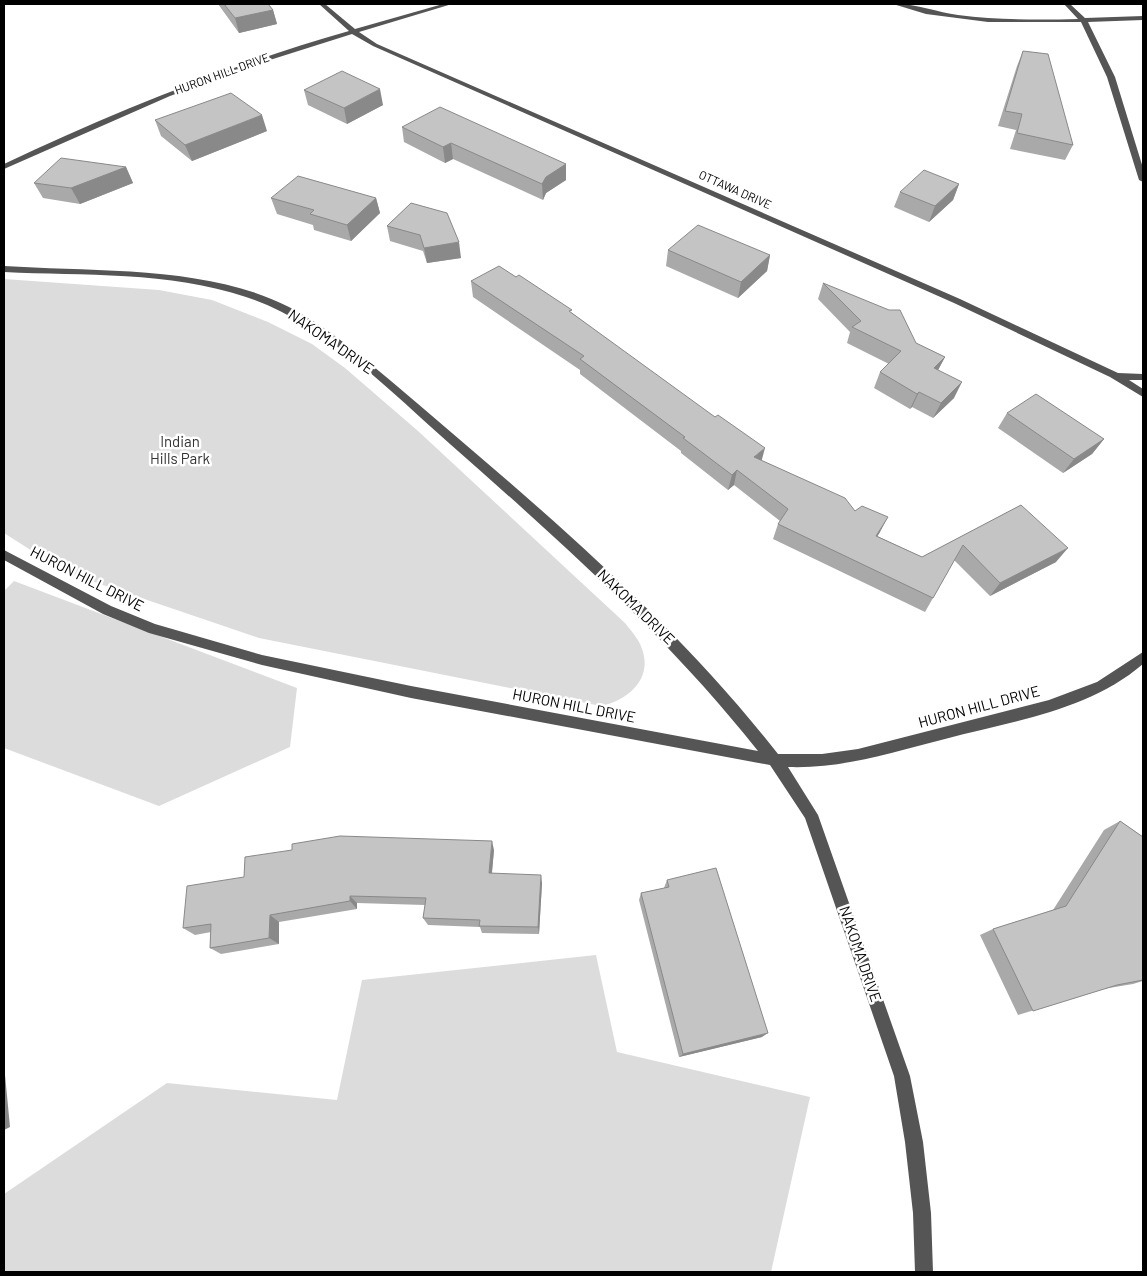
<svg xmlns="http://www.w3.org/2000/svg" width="1147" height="1276" viewBox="0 0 1147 1276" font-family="Barlow,sans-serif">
  <rect width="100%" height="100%" fill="#fff"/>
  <path fill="#dcdcdc" d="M4,279l155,11 53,10 56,22 44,22 33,24 73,63 207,192c6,8 14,16 17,26 11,30 -14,51 -41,57l-342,-68 -194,-66 -61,-39z
    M14,581l283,107 -7,59 -131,59 -155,-58v-157z
    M596,955l21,97 193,45 -39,175h-767v-78l163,-111 170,17 25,-120z"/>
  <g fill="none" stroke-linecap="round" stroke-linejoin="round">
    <path fill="#555" fill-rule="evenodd" d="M319,4h6l30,25 88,-25h9l-93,28 18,12 583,255 158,74 25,1v6h-14l14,9v8l-33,-20 -156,-74 -581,-257 -21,-12 -98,31 -84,31 -166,73v-5c112,-53 226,-99 345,-133z
      M893,4c21,-1 44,8 65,11 40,5 80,5 120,4l-14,-15h6l15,14 58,-2v4l-55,2 27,55 28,91v14l-4,-2 -32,-103 -26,-55h-93l-62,-8z
      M4,266c90,6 203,-1 285,41 37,19 71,48 102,74 136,116 276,231 387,373h44l36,-5 191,-49 48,-18 46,-30v12c-55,47 -130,57 -198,75 -53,13 -102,30 -157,28l30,48 92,261 13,66 8,71 2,59h-18l-2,-59 -8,-71 -11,-66 -89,-258 -35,-53 -359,-67 -149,-33 -113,-32 -46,-19 -99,-54v-10l107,56 44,18 107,31 149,31 347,65c-91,-115 -199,-211 -308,-307 -61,-54 -126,-121 -204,-147 -77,-26 -162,-21 -242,-25z"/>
  </g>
  <path fill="#a9a9a9" d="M218,4h50l5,6 4,14 -38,9z
    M1023,51l50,94 -8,15 -55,-11 6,-19 -18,-4 19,-60z
    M304,90l79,15 -36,19 -39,-19z
    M155,120l112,11 -75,30 -31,-25z
    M402,127l164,37v16l-20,13 -3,7 -90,-41 -8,4 -41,-21z
    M126,167l7,16 -53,21 -37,-6 -9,-15z
    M959,184l-6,16 -24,22 -35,-15 6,-15z
    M271,198h105l4,15 -29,28 -37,-11 -1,-5 -36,-11z
    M411,203l50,55 -34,5 -4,-12 -33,-10 -3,-15z
    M668,250l102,5 -3,16 -29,27 -72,-32z
    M516,277l56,36 189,148 94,50 25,21 -3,4 45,21 99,-52 35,57 -66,34 -36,-36 -21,38 -8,14 -152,-73 5,-15 2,-3 -46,-36 -6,5 -47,-37v-2l-101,-77v-4l-107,-73 -2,-16z
    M823,283l93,60 29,14 -7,13 16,28 -21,20 -21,-11 -2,2 -36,-21 6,-16 9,-8 -42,-21 3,-11 -32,-33z
    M1007,413l97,26 -12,15 -29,19 -65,-45z
    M1120,821l23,16v144l-10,3 -30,5 -85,26 -38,-80 13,-6 60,-19 51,-80z
    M494,850l-2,23 50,10 -3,51 -57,-1 -2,-6 -52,-2 -5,-7 2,-13 -68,-2v6l-78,13v22l-58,10 -11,-6 1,-16 -16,3 -12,-7z
    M667,880l95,157 -83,20 -40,-157 2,-7 23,-5z"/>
  <path fill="#898989" d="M273,10l4,14 -38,9 -4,-15z
    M380,89l3,16 -36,19 -3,-16z
    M262,115l5,16 -75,30 -7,-16z
    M451,143l2,16 -8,4 -2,-16z
    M566,164v16l-20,13 -3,7 -1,-16 4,-7z
    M126,167l7,16 -53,21 -9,-16z
    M959,184l-6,16 -24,22 6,-16z
    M376,198l4,15 -29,28 -4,-16z
    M459,242l2,16 -34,5 -3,-15z
    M770,255l-3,16 -29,27 3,-16z
    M945,357l-8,15 -3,-4z
    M962,382l-8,16 -21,20 8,-15z
    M919,392l-7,15 -2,2 7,-15z
    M1104,439l-12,15 -29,19 11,-14z
    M765,448l-4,15 -7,-6z
    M737,470l-3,15 -6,5 4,-15z
    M888,517l-8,15 -11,18 7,-14z
    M1068,548l-12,14 -66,34 10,-13z
    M492,841l2,9 -3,31 -2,-8z
    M541,875l1,8 -3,51 -1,-7z
    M350,896l7,7v6l-7,-8z
    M270,915l9,7v22l-10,-6z
    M768,1033l-6,4 -83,20 4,-3z
    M4,1064l6,63 -6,3z"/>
  <path fill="#c4c4c4" stroke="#898989" d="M224,4h44l5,6 -38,8z
    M1023,51l25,3 25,91 -56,-12 5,-19 -17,-3z
    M342,71l38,18 -36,19 -40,-18z
    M231,93l31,22 -77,30 -30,-25z
    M440,107l126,57 -20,13 -4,7 -91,-41 -8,4 -41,-20z
    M61,158l65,9 -55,21 -37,-5z
    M924,170l35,14 -24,22 -35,-14z
    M298,176l78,22 -29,27 -37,-11 4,-4 -43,-12z
    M411,203l36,10 12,29 -35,6 -4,-13 -33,-9z
    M698,225l72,30 -29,27 -73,-32z
    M499,266l17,11 3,-2 53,35 -3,1 146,106 3,-2 47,33 -11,9 91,41 10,13 7,-5 26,11 -12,19 46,21 99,-52 47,43 -68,35 -37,-38 -30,53 -155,-74 10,-15 -51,-39 -5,5 -49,-37 2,-1 -105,-78 4,-3 -113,-75z
    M823,283l66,27h11l16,33 29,14 -11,11 28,14 -21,21 -22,-11 -2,2 -37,-22 21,-21 -49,-24 9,-6z
    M1036,394l68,45 -30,20 -67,-46z
    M1120,821l23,16v143l-26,5 -84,26 -40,-82 73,-23z
    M340,836l152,5 -3,32 52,2 -3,52 -59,-1 1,-6 -57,-2 3,-20 -76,-2v5l-80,14 -1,23 -59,10 1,-24 -28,4 4,-42 57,-9 1,-20 47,-7v-6z
    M716,868l52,165 -85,21 -42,-161 28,-6 -2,-7z"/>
  <g text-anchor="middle" stroke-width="5" stroke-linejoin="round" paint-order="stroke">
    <g font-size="12" fill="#000" stroke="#fff">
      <text transform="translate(222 74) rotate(-20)" y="4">HURON HILL DRIVE</text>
      <text transform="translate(735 190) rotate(24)" y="4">OTTAWA DRIVE</text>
    </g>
    <g font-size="15" fill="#000" stroke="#fff">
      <text transform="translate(331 342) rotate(35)" y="5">NAKOMA DRIVE</text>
      <text transform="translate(87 579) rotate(27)" y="5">HURON HILL DRIVE</text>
      <text transform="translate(636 607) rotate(44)" y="5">NAKOMA DRIVE</text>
      <text transform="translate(574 706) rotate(11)" y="5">HURON HILL DRIVE</text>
      <text transform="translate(979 707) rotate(-15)" y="5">HURON HILL DRIVE</text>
      <text transform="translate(860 954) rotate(71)" y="5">NAKOMA DRIVE</text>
    </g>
    <g font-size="15" fill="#333" stroke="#fff">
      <text x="180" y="447">Indian<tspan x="180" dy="17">Hills Park</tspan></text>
    </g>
  </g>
  <rect width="1147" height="1276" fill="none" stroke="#000000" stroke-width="10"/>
</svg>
